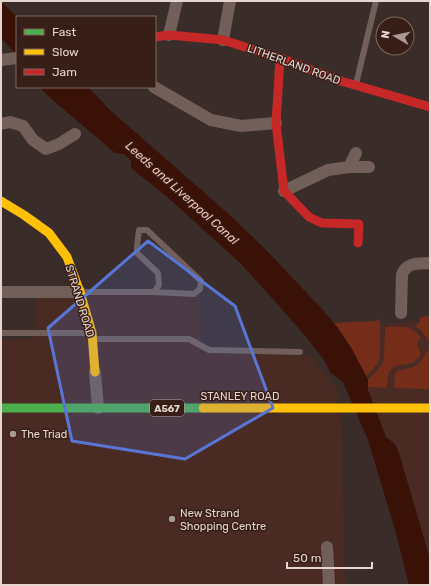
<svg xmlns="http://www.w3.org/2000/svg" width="431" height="586" viewBox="0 0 431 586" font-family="Rubik,sans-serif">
  <rect width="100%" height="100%" fill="#3a2c29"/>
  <path fill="#4a2b23" d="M35,292l165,2 1,59 110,3 26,34 5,36 1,111 3,48h-345v-246h33z
    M430,320v239l-16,-56 -19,-59 -9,-7 -18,-47 -30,-62z"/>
  <path fill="#752d19" d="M430,316v27l-9,-13 -6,-4 5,-4v-5z
    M380,318v38c-2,9 -8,14 -14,20l-14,-27 -19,-26 44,-2z
    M386,327c15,0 27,-3 35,12l-3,2 -1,5 4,8c-9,17 -25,5 -32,18 -2,4 -2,11 -2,16l-19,-1v-7l13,-14 3,-6 1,-31z
    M429,350l1,39 -36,-1 1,-15c5,-5 15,-3 22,-8 6,-4 7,-11 12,-15z"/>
  <path fill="#3a1107" d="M1,2l17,15h-1v38l-14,-15h-2z
    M40,87h48l21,22 122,107 37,36 54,57 16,19 14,21 16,31v10l18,47 9,7 4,9 31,106v26h-21l-13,-52 -28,-93 -25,-58 -13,-10 -6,-12 -17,-22 -34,-39 -33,-36 -67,-61 -42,-34v-7l-7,-7 -9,-1 -68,-58z"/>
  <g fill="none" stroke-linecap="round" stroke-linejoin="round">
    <path stroke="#725f59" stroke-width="6" d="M356,84l20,-83
      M81,292h73l40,2 6,-5 1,-8 -54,-51h-8l-2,17v6l21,20 1,12 -5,7
      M1,333h89
      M94,339h95l20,11 91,2"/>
    <path stroke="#725f59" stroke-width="12" d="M169,35l8,-34
      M223,40l7,-39
      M1,60l16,-2
      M154,87l57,33 30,6 35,-3
      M1,124l9,-2 13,4 10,14 13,9 13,-5 16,-10
      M349,167l7,-14
      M284,191l44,-21 21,-3h20
      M1,292h79
      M401,313l1,-38c4,-13 16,-11 28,-12
      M95,372l3,36
      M327,547l2,38"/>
    <path stroke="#4caf50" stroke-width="9" d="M1,408h202"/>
    <path stroke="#ffc107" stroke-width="9" d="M1,201l23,14 25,18 18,24 13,35 12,41 3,39
      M203,408h227"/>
    <path stroke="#c62828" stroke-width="9" d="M155,37l14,-2 54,5 57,18 61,23 89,26
      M280,58l-4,65 8,68 25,26 13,6 37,1 -1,19"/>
  </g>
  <path fill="#5976d6" fill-opacity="0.2" stroke="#5976d6" stroke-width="3" stroke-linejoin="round" d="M148,241l87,65 38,102 -88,51 -113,-18 -24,-113z"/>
  <g fill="#aa9a96" stroke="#371e17" stroke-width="1.5">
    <circle cx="13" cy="434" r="4"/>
    <circle cx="172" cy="519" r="4"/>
  </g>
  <g text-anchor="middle" stroke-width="3" stroke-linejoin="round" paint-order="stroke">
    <rect fill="#371e17" stroke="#b29e98" stroke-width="1" x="150" y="400" width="34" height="16" rx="3"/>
    <g font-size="10" font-weight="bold" fill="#e6d5d0">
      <text x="167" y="412">A567</text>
    </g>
    <g font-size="11" fill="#e6d5d0" stroke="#371e17">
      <text transform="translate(294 64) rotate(20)" y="4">LITHERLAND ROAD</text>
      <text transform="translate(80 301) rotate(73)" y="4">STRAND ROAD</text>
      <text x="240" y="400">STANLEY ROAD</text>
    </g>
    <g font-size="11" fill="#e6d5d0" stroke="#371e17" text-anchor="start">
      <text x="21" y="438">The Triad</text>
      <text x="180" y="517">New Strand<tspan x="180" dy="13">Shopping Centre</tspan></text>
    </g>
    <g font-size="12" font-style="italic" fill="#f5c3b6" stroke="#371e17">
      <text transform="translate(182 193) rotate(42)" y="4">Leeds and Liverpool Canal</text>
    </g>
  </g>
  <rect width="431" height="586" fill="none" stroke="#e6d5d0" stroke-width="4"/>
  <rect x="16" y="16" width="140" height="72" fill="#371e17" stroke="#7d6761"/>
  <rect x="24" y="29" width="20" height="6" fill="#4caf50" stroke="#7d6761"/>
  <text x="52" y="36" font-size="12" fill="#e6d5d0">Fast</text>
  <rect x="24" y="49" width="20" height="6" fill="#ffc107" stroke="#7d6761"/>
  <text x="52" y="56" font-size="12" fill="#e6d5d0">Slow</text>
  <rect x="24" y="69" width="20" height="6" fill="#c62828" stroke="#7d6761"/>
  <text x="52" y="76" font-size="12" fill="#e6d5d0">Jam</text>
  <g transform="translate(395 36) rotate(279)"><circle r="19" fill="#371e17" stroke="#7d6761"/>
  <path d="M0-3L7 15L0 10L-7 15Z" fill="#aa9a96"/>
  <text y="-6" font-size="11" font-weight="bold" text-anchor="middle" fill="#e6d5d0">N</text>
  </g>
  <path d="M287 562v6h85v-6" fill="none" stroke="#e6d5d0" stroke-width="2"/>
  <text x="293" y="562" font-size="12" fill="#e6d5d0" stroke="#371e17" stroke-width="3" paint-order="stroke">50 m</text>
</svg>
